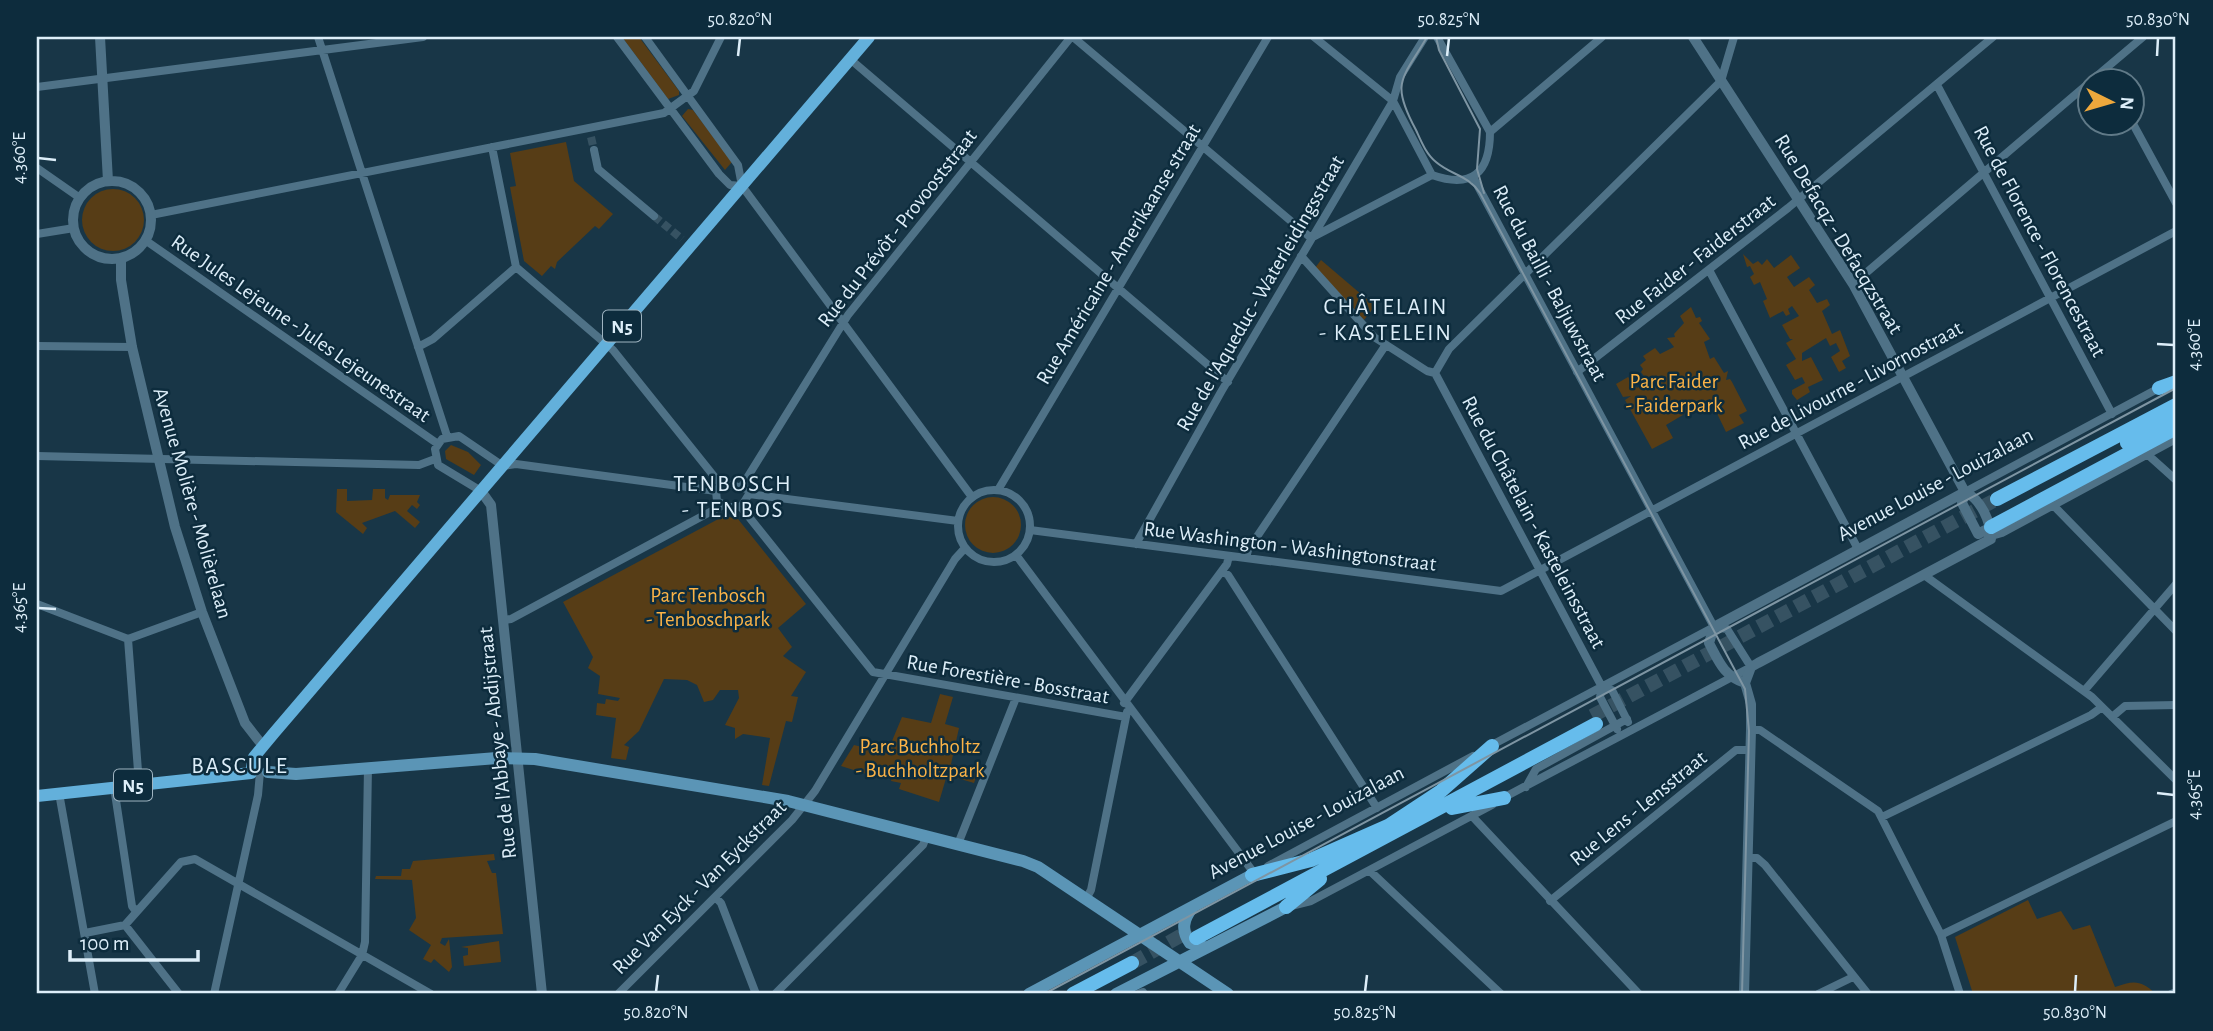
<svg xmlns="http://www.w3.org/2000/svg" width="2213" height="1031" viewBox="0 0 2213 1031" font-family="'Alegreya Sans',sans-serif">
  <rect width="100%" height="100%" fill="#183647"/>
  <path fill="#573d16" d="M622,37h17l40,54v4l-11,4z
    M688,109l5,1 39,52 -7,8 -43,-54z
    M566,142l8,39 39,33 -14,15 -4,-3 -38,36 -2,7 -4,-3 -9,10 -18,-15 -14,-74 6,-1 -6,-33z
    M82 220a31 31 0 1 1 62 0a31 31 0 1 1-62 0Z
    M1743,254l10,10 5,-3 4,4 5,-6 7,9 17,-13 9,13 -13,9 7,10 15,-10 6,8 -6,5 8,13 10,-4 3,6 -8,6 10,23 8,-4 10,26 -8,5 4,7 -7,4 -8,-15 9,-6 -4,-8 -6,3 -4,-8 -24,15v8l9,-4 12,23 -15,7 2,5 -13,8 -5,-6v-4l13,-7 -3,-6 -7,3 -9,-15 10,-6 -10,-16 7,-4h-3l-8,-14 17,-9 -7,-10 -4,3 2,5 -4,2 -3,-5 -13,7 -7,-17 4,-2 -7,-17 -6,3 -4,-8 4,-3 -4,-8 -3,1z
    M1321,260l54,46 -11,14 -49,-52z
    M1691,307l5,11 4,-1 2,4 -3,2 11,16 -6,3 6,17 4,-2 10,16 4,-2 -2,9 4,-1 2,3 15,29 -8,4 5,8 -18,9 -16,-33 -44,26 7,13 -21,11 -27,-49 6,-4 -8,1 -7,-13 12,-7 9,11 11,-6 -7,-10 2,-3 -3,-4 6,-5 -3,-4 12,-8 5,6 14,-7 -7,-9 8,-1 -1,-3 10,-11 -4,-7z
    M451,445l17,7 13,13 -7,10 -28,-16 -1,-8z
    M337,489h10v12l25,-1 1,-11h12v9l3,2 2,-5h30l-3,7 3,3 -3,4 -5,-4 -5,6 13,11 -5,6 -20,-17 -33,12 5,5 -4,6 -27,-22z
    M965 525a28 28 0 1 1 56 0a28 28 0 1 1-56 0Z
    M724,516l14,3 68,85 -28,24 14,19 -9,9 23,16 -15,24 7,1 -6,25 -6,-1 -17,65 -7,-1 8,-47 -27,-4 -8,5v-11l-10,-3 14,-27 -1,-8h-18l-7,10 -9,2 -7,-17 -10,-5 -23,-1 -25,52 -15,14 5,2 -3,13 -15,-2 5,-40 -20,-3 1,-12 8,1 1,-5 12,2 2,-3 -22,-4 2,-18 -12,-8 5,-11 -30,-55z
    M940,694l13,3 -8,27 14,4 -8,36 26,10 -3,9 -27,-8 -8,27 -40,-13 2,-6 -10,-2 2,-8 -11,-3 -3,8 -38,-12 13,-21 33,8 15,-36 29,6z
    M494,854l1,6 -8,1 5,12h4l7,61 -61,4 -2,5 5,3 4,-7 3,28 -3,5 -15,-13 -3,4 -8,-4 8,-14 -22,-15 7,-12 -4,-38 -37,-1 1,-3h25l1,-7h8l3,-8z
    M2028,900l9,19 24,-8 12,19 17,-5 25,62c19,-7 26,-7 41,7h-183l-18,-57z
    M499,941l2,21 -37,4 -1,-10 5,-1v-7l-7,-1z"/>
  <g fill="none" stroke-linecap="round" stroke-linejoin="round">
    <path stroke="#365262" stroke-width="8" stroke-dasharray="8 4" stroke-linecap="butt" d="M591,137l3,13
      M654,216l28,23"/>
    <path stroke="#365262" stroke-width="14" stroke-dasharray="14 7" stroke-linecap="butt" d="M1592,716l405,-217
      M1132,963l59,-33"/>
    <path stroke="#4f7287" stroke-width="8" d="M318,37l129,399
      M617,37l102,137 11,11 12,1
      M645,37l93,128 4,21
      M1073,37l238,201
      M1314,37l79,64 39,74
      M850,59l378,323
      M2104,70l5,10
      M2092,80l51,-43
      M1937,85l175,329
      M37,87l386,-50
      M2132,122l44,81
      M1490,132l112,-95
      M492,147l24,120 97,83 108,135
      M594,150l4,19 56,47
      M37,168l43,30
      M1432,175c40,14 58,-2 58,-43l-53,-95
      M1473,177l241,450
      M742,186l230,311
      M151,215l513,-102 30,-22 27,-54
      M37,234l37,-6
      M1311,238l121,-63
      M145,240l293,204
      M1301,256l73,81 53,34 8,2
      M1709,270l149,279
      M1853,284l237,-202
      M37,346l95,1
      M418,347l15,-8 83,-72
      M1577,372l211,-164 205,-171
      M1435,373l14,-24 272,-268 13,-44
      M1435,373l167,314
      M2147,454l29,26
      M37,456l382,9 16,-6
      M742,486l106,-171 223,-278
      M719,487l9,-3 18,5
      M958 526a36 36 0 1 1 72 0a36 36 0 1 1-72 0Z
      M998,490l270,-453
      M481,491l-43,-26 -3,-16 7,-10 17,-3 44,30 13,-2 200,27
      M716,491l1,10 12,6h12l8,-13
      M1965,492l196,-105
      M749,494l209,27
      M2053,505l123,126
      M741,507l132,165 253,45
      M1030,530l471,61 675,-360
      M1988,537l14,-4 174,-94
      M1136,544l85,-152 172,-291 7,-24 25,-40
      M1016,555l238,318
      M1246,558l2,-8 137,-204
      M1222,571l6,4 149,233
      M1924,575l168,122 84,83
      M37,604l91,35 74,-27
      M504,620l7,-1 212,-114
      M128,639l11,145
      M1602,687l10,3 16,32
      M1602,687l-2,10 17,32
      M2084,691l92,-107
      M1124,703l103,-139 2,-8
      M2112,717l13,-11 51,-1
      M1751,730h9l118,81 63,124 19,59
      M1490,746l224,-119 13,2 24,38 -248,131
      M114,787l18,119 3,4
      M1526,787l10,-18 91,-50
      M59,793l36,201
      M1472,816l167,178
      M1882,817l209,-102 11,-8
      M958,844l58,-146
      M1748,858h9l8,7 103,129
      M1268,866l205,-110
      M1370,871l131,123
      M715,897l6,6 35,91
      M1086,899l5,-9 36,-178
      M1550,901l186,-151h14
      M1291,906l20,-5 181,-96
      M125,925l54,69
      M85,933l40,-8 56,-63 14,-3 236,135
      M1941,935l235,-114
      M214,994l44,-199 2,-23
      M338,994l24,-39 3,-13 3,-175
      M618,994l174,-174 23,-29 140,-232 10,-11
      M775,994l148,-149 4,-10
      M1138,994l5,-2 1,2
      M1818,994l35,-17
      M2171,994l5,-2"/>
    <path stroke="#4f7287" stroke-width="10" d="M100,37l8,144
      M1693,37l160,247 112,208
      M73 220a39 39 0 1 1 78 0a39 39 0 1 1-78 0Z
      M121,258v22l11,67 43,180 27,85 43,111 18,23
      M481,491l10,14 51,489
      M1965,492l-3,11 16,31 13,-7
      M1745,683c-21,-7 -26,-21 -36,-40l5,-16 251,-135
      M1745,683l6,-16 7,-4 233,-124c0,-17 -10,-40 -26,-47
      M1744,994l7,-264v-26l-6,-21"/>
    <path stroke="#5b95b6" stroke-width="12" d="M268,772l28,2 201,-16 38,1 253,42 235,60 15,6 190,127
      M1192,908c-9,12 -11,22 -2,35l14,4
      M1029,994l223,-119
      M1116,994l170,-87"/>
    <path stroke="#63b0db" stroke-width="12" d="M37,796l214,-23 3,-16 20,-24 595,-696"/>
    <path stroke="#66bcec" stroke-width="14" d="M2159,388l17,-6
      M2127,443l49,-26
      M1997,499l179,-94
      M1991,527l185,-99
      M1452,808l52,-10
      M1252,875l59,-15 77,-34 53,-35 51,-45
      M1286,907l34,-28
      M1196,938l400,-214
      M1073,994l59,-31"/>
    <path stroke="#7e95a3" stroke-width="2" d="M1427,37c-25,43 -37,45 -11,93 5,11 10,24 20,32 15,13 32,13 44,31l265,496 4,42 -7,263
      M1436,37l3,13 41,79 -3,40 7,24
      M1044,994l1132,-606"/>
  </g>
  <path fill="none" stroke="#ddeef9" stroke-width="2.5" d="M738,56l2,-18M1447,56l2,-18M2157,56l1,-18M38,158l18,2M2157,344l17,1M38,608l18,1M2157,793l17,2M656,992l2,-17M1365,992l2,-17M2075,992l1,-17"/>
  <g text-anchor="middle" stroke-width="5" stroke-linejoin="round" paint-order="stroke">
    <g fill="#0d2c3d" stroke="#9fb4c1" stroke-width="2">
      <rect x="603" y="310.5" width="38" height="31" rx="5"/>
      <rect x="114" y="769.5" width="38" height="31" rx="5"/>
    </g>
    <g font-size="19" font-weight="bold" fill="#ddeef9">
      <text x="622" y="333">N5</text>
      <text x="133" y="792">N5</text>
    </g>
    <g font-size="21" fill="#ddeef9" stroke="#0d2c3d">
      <text transform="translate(897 228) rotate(-52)" y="7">Rue du Prévôt - Provooststraat</text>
      <text transform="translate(1839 234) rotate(59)" y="7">Rue Defacqz - Defacqzstraat</text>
      <text transform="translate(2040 241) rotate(62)" y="7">Rue de Florence - Florencestraat</text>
      <text transform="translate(1118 254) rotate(-59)" y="7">Rue Américaine - Amerikaanse straat</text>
      <text transform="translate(1695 259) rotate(-38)" y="7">Rue Faider - Faiderstraat</text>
      <text transform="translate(1550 283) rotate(62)" y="7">Rue du Bailli - Baljuwstraat</text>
      <text transform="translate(1260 293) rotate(-60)" y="7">Rue de l'Aqueduc - Waterleidingsstraat</text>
      <text transform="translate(301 328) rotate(35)" y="7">Rue Jules Lejeune - Jules Lejeunestraat</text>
      <text transform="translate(1850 385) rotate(-28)" y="7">Rue de Livourne - Livornostraat</text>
      <text transform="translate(1935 484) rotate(-28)" y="7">Avenue Louise - Louizalaan</text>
      <text transform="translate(193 503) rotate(74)" y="7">Avenue Molière - Molièrelaan</text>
      <text transform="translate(1534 522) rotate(62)" y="7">Rue du Châtelain - Kasteleinsstraat</text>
      <text transform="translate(1290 546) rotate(7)" y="7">Rue Washington - Washingtonstraat</text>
      <text transform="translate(1008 679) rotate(10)" y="7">Rue Forestière - Bosstraat</text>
      <text transform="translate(497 743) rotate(-96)" y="7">Rue de l'Abbaye - Abdijstraat</text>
      <text transform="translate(1638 808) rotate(-39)" y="7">Rue Lens - Lensstraat</text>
      <text transform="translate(1306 822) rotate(-28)" y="7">Avenue Louise - Louizalaan</text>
      <text transform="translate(699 887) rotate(-45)" y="7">Rue Van Eyck - Van Eyckstraat</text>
    </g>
    <g font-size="21" fill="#fbb347" stroke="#0d2c3d">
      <text x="1674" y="388">Parc Faider<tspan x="1674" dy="24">- Faiderpark</tspan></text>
      <text x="708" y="602">Parc Tenbosch<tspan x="708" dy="24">- Tenboschpark</tspan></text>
      <text x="920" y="753">Parc Buchholtz<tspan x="920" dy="24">- Buchholtzpark</tspan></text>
    </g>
    <g font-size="23" letter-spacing="2" fill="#ddeef9" stroke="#0d2c3d">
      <text x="1386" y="314">CHÂTELAIN<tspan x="1386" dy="26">- KASTELEIN</tspan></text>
      <text x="733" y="491">TENBOSCH<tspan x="733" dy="26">- TENBOS</tspan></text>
      <text x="240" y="773">BASCULE</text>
    </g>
  </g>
  <rect width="2213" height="1031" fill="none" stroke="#0d2c3d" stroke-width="77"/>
  <g transform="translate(2111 102) rotate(95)"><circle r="33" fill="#0d2c3d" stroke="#607a88" stroke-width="2"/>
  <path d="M0-5L12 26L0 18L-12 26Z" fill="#eea83c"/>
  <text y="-10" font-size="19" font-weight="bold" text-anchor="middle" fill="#ddeef9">N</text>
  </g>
  <path d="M70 950v10h128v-10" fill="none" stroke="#ddeef9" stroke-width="3.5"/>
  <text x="80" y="950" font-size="21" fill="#ddeef9" stroke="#0d2c3d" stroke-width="5" paint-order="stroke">100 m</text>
  <rect x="38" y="38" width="2136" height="954" fill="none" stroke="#ddeef9" stroke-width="2.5"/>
  <g font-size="18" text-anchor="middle" fill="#ddeef9">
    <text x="740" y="25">50.820°N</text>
    <text x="1449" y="25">50.825°N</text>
    <text x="2158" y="25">50.830°N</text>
    <text transform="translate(19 158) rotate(-90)" y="6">4.360°E</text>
    <text transform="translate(2194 345) rotate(-90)" y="6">4.360°E</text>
    <text transform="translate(19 608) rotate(-90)" y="6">4.365°E</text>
    <text transform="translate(2194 795) rotate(-90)" y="6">4.365°E</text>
    <text x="656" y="1018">50.820°N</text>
    <text x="1365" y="1018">50.825°N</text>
    <text x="2075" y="1018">50.830°N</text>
  </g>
</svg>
